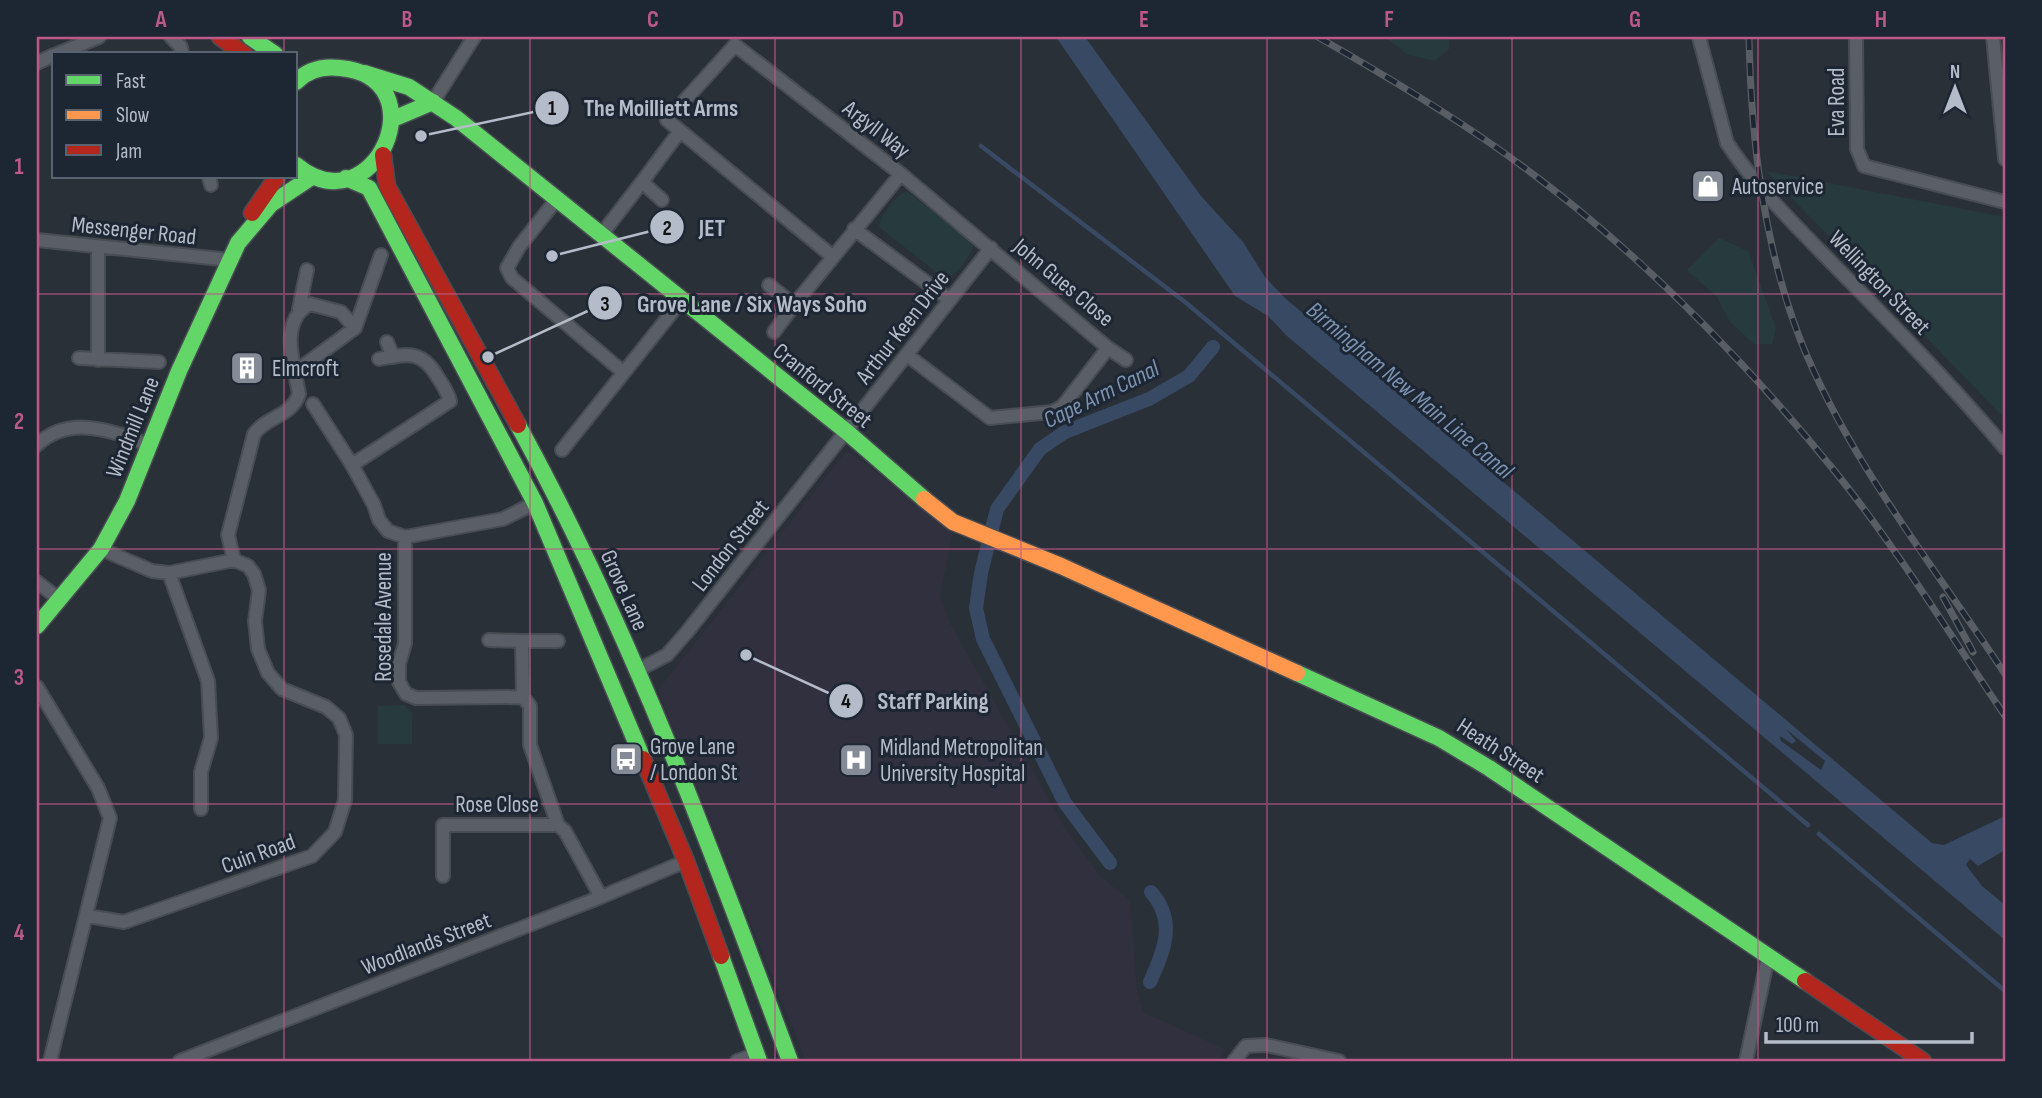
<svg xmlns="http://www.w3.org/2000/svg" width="2042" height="1098" viewBox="0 0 2042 1098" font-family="'Sofia Sans Condensed',sans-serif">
  <rect width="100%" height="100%" fill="#2a3038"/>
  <path fill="#31303e" d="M847,450l106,81 -13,65 10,27 116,207 33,45 31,25 7,90 6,22 82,37 -5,12h-414l-148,-371z"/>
  <path fill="#273a3e" d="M1385,37h65l-1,12 -14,12 -27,-6z
    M1766,171l239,46v202z
    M907,191l67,53c-5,13 -15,30 -29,35l-66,-52c1,-12 16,-31 28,-36z
    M1719,238l29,13 28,77 -4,16h-18l-24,-22 -13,-25 -30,-27z
    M405,705l7,8v31h-34v-38z"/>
  <path fill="#384963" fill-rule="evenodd" d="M1056,37h29l116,159 42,46 22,35 21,22 646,544 12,2 61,-29v34l-27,16 -8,-7 -4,6 16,21 23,19v35l-718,-604 -19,-20 -33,-20zM1786,729l39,32 -4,9 -40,-29 -1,-5 12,8 4,-3z"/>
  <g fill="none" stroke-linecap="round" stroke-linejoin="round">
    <path stroke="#384963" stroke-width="4.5" d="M981,146l204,156 623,523
      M1819,834l186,157"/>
    <path stroke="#384963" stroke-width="14" d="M1110,863l-45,-60 -82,-164 -7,-31 5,-35 16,-64 43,-60 25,-17 84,-33 40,-23 24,-29
      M1150,982c14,-31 27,-61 1,-90"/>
    <g stroke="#484c53" stroke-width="16">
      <path id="street" d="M171,37l10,10 1,7
        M1699,37l28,106c29,44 69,83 106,121 59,60 118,120 172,184
        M1856,37l1,112 7,17 141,36
        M1993,37l12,122
        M57,54l42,-17
        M37,63l17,-8
        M433,102l41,-65
        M209,177l2,8
        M556,200l-37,47 -12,21 5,10 111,94
        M662,200l-20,-18 38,-51
        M854,229l96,71
        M601,235l41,-53
        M37,240l184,19 6,4
        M832,256l-165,-136 68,-75 166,129 207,174 -46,59 -10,5 -62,6 -83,-63
        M769,285l25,20 107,-131
        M299,309l8,-39
        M774,332l20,-27
        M387,342l6,15
        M1108,348l18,12
        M79,358l80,4
        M98,360v-112
        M295,372l60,-44
        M299,394c-5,-29 -21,-73 11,-90l31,8 14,16 26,-73
        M313,404l39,61 22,40 5,15 9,11 17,6 98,-18 32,-16
        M37,445c32,-31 76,-14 112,0
        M562,450l119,-149
        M352,465l98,-64c-2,-9 -8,-17 -13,-25 -16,-27 -31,-22 -58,-17
        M405,537v106l-6,21v18l7,12 10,4 107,-1 7,9v39l28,80 7,6 36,66
        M234,560l-6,-25 26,-101c13,-18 37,-17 45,-40
        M169,573l39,108 3,57 -10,34v37
        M37,582l22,17
        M489,640l33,1
        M636,671l31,-16 20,-23 304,-384
        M37,687l61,101 12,30 -60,243
        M523,697l-1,-56h36
        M443,876v-51h115
        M87,916l37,6 188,-66 23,-24 10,-32 1,-65 -7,-17 -13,-11 -44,-18 -14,-16 -10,-24 -3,-28 4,-31 -5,-16 -6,-8 -14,-6 -65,13 -17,-2 -51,-22
        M180,1061l421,-164 85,-36
        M737,1061l20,-7
        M1234,1061l12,-15 20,-1 73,16
        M1746,1061l22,-104"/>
    </g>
    <g stroke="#484c53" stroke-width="19">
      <path id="fast" d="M250,37l25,17
        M364,73l45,14 47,31 391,314 77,67
        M296,82c12,-13 27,-16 44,-14 101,9 34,162 -44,97
        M393,119l40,-17
        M346,178l23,10 166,315 108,256
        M518,425c111,202 192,420 272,636
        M37,626l64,-77 26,-48 52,-130 59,-128 33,-39 42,-28
        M1297,673l142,65 50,30 316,213
        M721,956l38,105"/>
    </g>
    <g stroke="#484c53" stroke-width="19">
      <path id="slow" d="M924,499l29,23 108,44 236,107"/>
    </g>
    <g stroke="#484c53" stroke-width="19">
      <path id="jam" d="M220,37l24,17
        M383,155l4,31 131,239
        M252,213l25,-36
        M643,759l43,102 35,95
        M1805,981l118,80"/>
    </g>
    <use href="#street" stroke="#5a5e66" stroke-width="12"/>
    <use href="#fast" stroke="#63d668" stroke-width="16"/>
    <use href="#slow" stroke="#ff974d" stroke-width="16"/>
    <use href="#jam" stroke="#b3261e" stroke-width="16"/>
    <g stroke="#595d64" stroke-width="7">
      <path id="rail" d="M1318,37c61,35 122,71 179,111 127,89 239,202 336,321 63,78 116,164 172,247
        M1749,37c2,102 14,206 51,302 48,121 134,227 205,335
        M1943,597l30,55"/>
    </g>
    <use href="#rail" stroke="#1d2633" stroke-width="4.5" stroke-dasharray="13" stroke-linecap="butt"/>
  </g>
  <path fill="none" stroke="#bc5a87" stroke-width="2" stroke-opacity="0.55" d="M284,37v17M530,37v1024M775,37v1024M1021,37v1024M1267,37v1024M1512,37v1024M1758,37v1024M284,177v884M37,294h1968M37,549h1968M37,804h1968"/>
  <defs>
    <g id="shop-square" transform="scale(1.75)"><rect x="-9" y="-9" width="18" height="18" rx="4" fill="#848b96" stroke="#1d2633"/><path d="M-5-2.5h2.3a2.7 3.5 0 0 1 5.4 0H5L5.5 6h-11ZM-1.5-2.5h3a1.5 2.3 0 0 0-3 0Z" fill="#fff"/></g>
    <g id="building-square" transform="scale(1.75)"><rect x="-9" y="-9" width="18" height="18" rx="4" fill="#848b96" stroke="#1d2633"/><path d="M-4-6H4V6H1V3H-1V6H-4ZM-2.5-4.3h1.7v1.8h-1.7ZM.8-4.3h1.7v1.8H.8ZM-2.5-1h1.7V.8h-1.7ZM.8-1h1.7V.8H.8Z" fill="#fff"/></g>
    <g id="bus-square" transform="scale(1.75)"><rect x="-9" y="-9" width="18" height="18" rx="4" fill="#848b96" stroke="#1d2633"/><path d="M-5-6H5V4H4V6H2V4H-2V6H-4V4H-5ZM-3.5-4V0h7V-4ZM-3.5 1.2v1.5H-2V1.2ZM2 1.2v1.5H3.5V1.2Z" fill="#fff"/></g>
    <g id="hospital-square" transform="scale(1.75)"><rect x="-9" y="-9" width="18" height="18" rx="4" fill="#848b96" stroke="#1d2633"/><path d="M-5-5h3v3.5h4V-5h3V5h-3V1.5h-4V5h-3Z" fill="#fff"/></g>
  </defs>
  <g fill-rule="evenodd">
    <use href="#shop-square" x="1708" y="186"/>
    <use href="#building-square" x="247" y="368"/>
    <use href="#bus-square" x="626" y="759"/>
    <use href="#hospital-square" x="856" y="760"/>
  </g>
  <g text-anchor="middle" stroke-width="6" stroke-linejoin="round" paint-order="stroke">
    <g font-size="23" fill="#b4bcc9" stroke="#1d2633">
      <text transform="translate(1836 102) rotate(-90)" y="8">Eva Road</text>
      <text transform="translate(877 129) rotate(38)" y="8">Argyll Way</text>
      <text transform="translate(134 230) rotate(6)" y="8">Messenger Road</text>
      <text transform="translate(1064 282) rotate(40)" y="8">John Gues Close</text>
      <text transform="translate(1880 282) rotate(46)" y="8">Wellington Street</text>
      <text transform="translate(902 327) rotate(-52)" y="8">Arthur Keen Drive</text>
      <text transform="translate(823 385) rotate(39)" y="8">Cranford Street</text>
      <text transform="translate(132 427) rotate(-68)" y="8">Windmill Lane</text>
      <text transform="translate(730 545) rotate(-52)" y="8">London Street</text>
      <text transform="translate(625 590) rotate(66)" y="8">Grove Lane</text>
      <text transform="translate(383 617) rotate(-90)" y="8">Rosedale Avenue</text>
      <text transform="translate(1501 750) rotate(33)" y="8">Heath Street</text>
      <text x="497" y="812">Rose Close</text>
      <text transform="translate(258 853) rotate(-20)" y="8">Cuin Road</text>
      <text transform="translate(426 943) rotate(-21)" y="8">Woodlands Street</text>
    </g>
    <g font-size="23" fill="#b4bcc9" stroke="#1d2633" text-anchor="start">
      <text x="1732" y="194">Autoservice</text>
      <text x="272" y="376">Elmcroft</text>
      <text x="650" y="754">Grove Lane<tspan x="650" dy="26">/ London St</tspan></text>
      <text x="880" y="755">Midland Metropolitan<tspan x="880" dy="26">University Hospital</tspan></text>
    </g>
    <g font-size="24" font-style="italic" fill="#7c92b1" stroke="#1d2633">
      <text transform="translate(1410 390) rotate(40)" y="8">Birmingham New Main Line Canal</text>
      <text transform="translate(1101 394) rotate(-26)" y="8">Cape Arm Canal</text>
    </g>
  </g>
  <path fill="none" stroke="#b4bcc9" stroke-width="2.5" d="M421 136L552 108M552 256L667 227M488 357L605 303M746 655L846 701"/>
  <g fill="#b4bcc9" stroke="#1d2633" stroke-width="2.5">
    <circle cx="421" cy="136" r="7"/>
    <circle cx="552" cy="256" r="7"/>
    <circle cx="488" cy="357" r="7"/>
    <circle cx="746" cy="655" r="7"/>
    <circle cx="552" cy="108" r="18"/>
    <circle cx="667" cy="227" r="18"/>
    <circle cx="605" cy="303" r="18"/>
    <circle cx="846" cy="701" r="18"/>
  </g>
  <g font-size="21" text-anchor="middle" font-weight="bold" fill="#111">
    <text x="552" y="115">1</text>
    <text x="667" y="235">2</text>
    <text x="605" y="311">3</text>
    <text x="846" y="708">4</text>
  </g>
  <g font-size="24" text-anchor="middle" font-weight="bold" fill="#b4bcc9" stroke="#1d2633" stroke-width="6" stroke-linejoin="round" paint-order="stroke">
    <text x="661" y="116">The Moilliett Arms</text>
    <text x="712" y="236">JET</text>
    <text x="752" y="312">Grove Lane / Six Ways Soho</text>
    <text x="933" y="709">Staff Parking</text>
  </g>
  <rect width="2042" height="1098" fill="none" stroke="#1d2633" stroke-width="77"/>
  <rect x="52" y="52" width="245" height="126" fill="#1d2633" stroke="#59626f" stroke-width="2"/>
  <rect x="66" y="75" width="35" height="10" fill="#63d668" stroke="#59626f" stroke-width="2"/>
  <text x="116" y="88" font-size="21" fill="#b4bcc9">Fast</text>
  <rect x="66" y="110" width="35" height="10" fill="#ff974d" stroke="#59626f" stroke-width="2"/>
  <text x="116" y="122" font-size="21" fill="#b4bcc9">Slow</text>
  <rect x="66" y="145" width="35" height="10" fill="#b3261e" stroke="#59626f" stroke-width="2"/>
  <text x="116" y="158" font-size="21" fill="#b4bcc9">Jam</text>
  <g transform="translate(1955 88)" stroke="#1d2633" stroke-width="5" paint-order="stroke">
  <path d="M0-5L12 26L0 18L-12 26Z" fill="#b4bcc9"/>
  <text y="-10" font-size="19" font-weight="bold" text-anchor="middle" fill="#b4bcc9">N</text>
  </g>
  <path d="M1766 1032v10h206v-10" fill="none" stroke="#b4bcc9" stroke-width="3.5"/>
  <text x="1776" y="1032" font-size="21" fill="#b4bcc9" stroke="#1d2633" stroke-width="5" paint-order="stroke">100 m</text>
  <rect x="38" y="38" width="1966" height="1022" fill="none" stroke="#bc5a87" stroke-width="2.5"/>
  <g font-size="23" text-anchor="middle" font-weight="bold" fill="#bc5a87">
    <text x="161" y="27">A</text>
    <text x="407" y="27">B</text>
    <text x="653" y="27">C</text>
    <text x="898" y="27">D</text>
    <text x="1144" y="27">E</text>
    <text x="1389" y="27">F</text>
    <text x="1635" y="27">G</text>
    <text x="1881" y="27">H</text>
    <text x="19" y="174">1</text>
    <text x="19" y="429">2</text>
    <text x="19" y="685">3</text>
    <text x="19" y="940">4</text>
  </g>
</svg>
